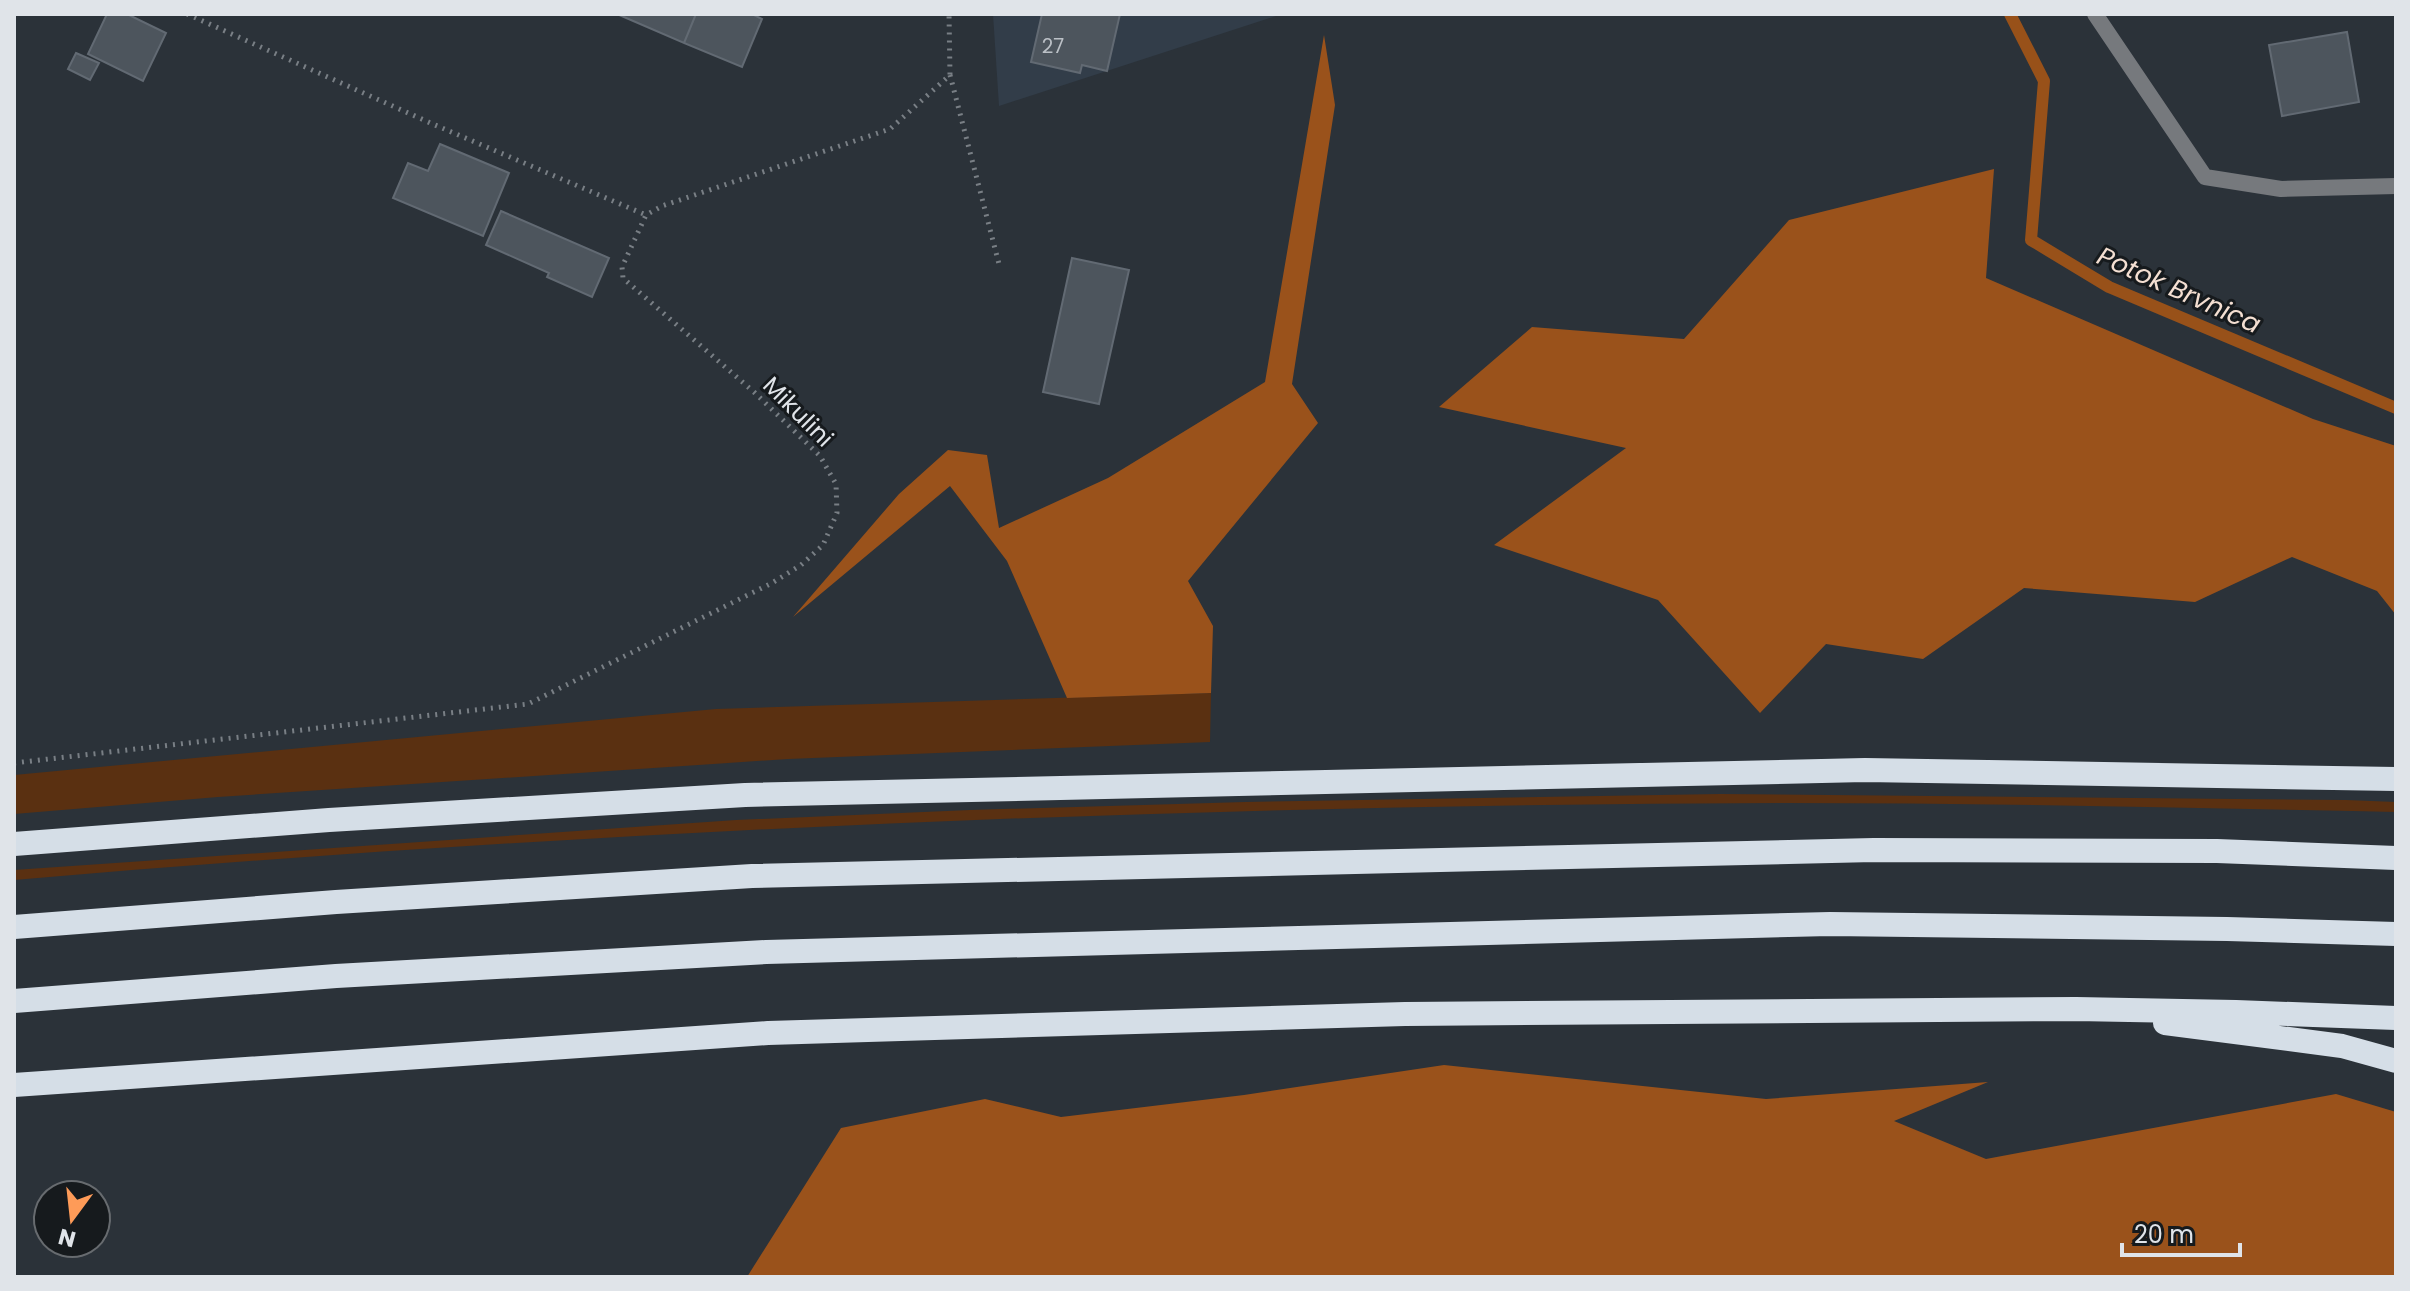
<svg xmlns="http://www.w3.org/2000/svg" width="2410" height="1291" viewBox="0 0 2410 1291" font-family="Poppins,sans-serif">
  <rect width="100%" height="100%" fill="#2b3239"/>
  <path fill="#323d49" d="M993,14h289l-283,92z"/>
  <path fill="#5a3011" d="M1211,693l-1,49 -422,17 -570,38 -204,17v-39l702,-66z
    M1720,794l626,6 50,2v10c-204,-4 -407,-9 -611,-9 -591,2 -1182,26 -1771,77v-10l722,-50 234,-10 275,-8z"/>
  <path fill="#9a521b" d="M1324,35l11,70 -43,279 26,39 -130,158 25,45 -2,67 -144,5 -60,-137 -57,-75 -157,131 106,-123 49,-44 39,5 12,73 109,-50 157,-96z
    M1994,169l-8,109 327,141 83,27v169l-19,-24 -85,-34 -97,45 -171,-14 -101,71 -97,-15 -66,69 -102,-113 -164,-55 132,-97 -187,-41 93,-80 152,12 105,-119z
    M1444,1065l322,34 222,-17 -94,39 92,38 350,-65 60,18v165h-1649l94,-149 144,-29 76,18 183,-22z"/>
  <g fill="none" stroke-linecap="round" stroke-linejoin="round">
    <path stroke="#985119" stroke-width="12" d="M2010,14l34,67 -13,159 78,47 287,121"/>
  </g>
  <path fill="#4d555d" stroke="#626a73" stroke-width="2" d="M107,14h20l39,19 -23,48 -55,-27z
    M617,14h79l-12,29z
    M696,14h56l10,5 -20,48 -58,-24z
    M1042,14h78l-13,57 -25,-6 -2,8 -49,-11z
    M2347,32l12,70 -77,14 -13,-71z
    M76,53l23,10 -9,17 -22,-11z
    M440,144l69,29 -26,63 -90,-38 15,-35 20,8z
    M501,211l108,47 -17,39 -45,-20 2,-4 -63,-28z
    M1072,258l57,12 -30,134 -56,-12z"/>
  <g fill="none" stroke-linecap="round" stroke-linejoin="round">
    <path stroke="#797f85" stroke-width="5" stroke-dasharray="2 6" stroke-linecap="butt" d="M187,14l248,111 211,90
      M950,75l49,189
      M14,763l514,-59 244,-121 29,-18 22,-20 14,-32 -1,-29 -16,-28 -65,-63 -132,-115 -1,-11 24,-52 16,-9 228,-77 60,-54 -1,-61"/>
    <path stroke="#76797d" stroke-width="16" d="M2095,14l110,163 76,12 115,-3"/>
    <path stroke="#d5dee7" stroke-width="24" d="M14,844l315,-24 416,-25 1120,-25 531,9
      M14,927l322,-25 416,-26 1122,-26 343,1 179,7
      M14,1001l322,-25 430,-24 1064,-28 397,5 169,5
      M2165,1023l177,23 54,15
      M14,1085l754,-52 637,-19 671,-5 160,3 160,6"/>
  </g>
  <g text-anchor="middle" stroke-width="6" stroke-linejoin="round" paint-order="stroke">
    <g font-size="20" fill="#bbc0c6">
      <text x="1053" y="53">27</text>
    </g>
    <g font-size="24" fill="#e0e4e9" stroke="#161a1d">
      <text transform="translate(798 412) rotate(45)" y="8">Mikulini</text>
    </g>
    <g font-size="26" font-style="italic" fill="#f4dfd2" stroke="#161a1d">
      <text transform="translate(2179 290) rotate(24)" y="9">Potok Brvnica</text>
    </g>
  </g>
  <rect width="2410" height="1291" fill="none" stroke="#e0e4e9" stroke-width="32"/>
  <g transform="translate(72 1219) rotate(195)"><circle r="38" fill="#161a1d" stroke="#676b6f" stroke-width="2"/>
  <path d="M0-6L14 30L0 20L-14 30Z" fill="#fe9b58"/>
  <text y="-12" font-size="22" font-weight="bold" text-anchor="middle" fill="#e0e4e9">N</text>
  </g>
  <path d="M2122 1243v12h118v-12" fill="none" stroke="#e0e4e9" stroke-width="4"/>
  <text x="2134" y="1243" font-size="24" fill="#e0e4e9" stroke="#161a1d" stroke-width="6" paint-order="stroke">20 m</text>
</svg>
